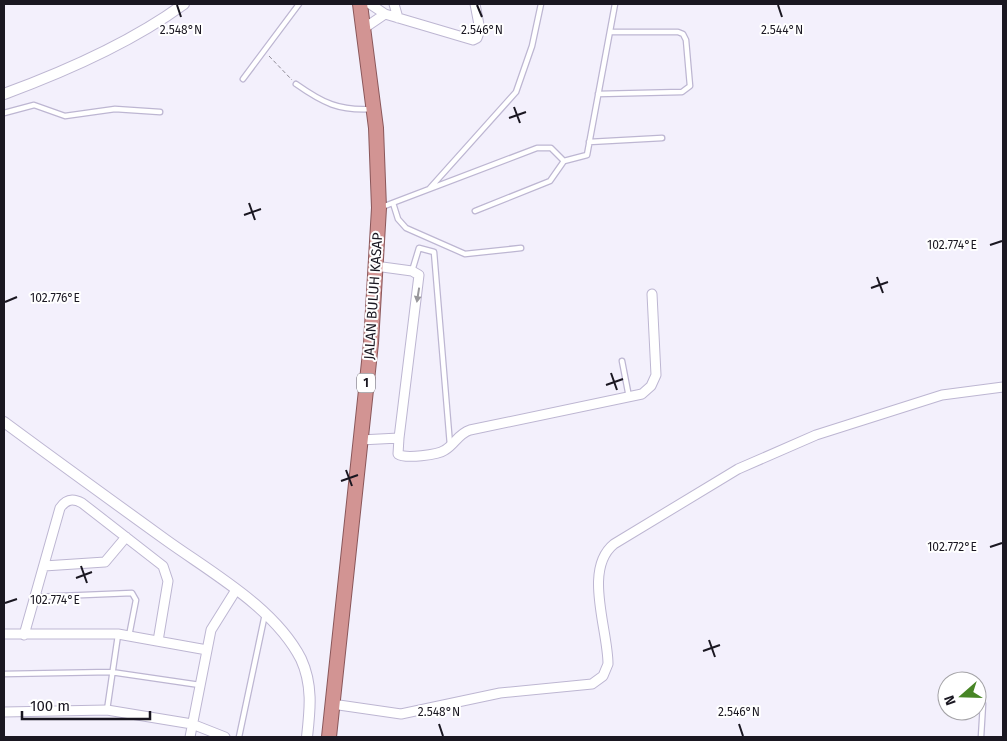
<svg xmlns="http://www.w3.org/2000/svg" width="1007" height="741" viewBox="0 0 1007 741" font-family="'Fira Sans',sans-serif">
  <rect width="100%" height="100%" fill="#f3f0fc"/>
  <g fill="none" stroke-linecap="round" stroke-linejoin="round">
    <g stroke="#bdb6d2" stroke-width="7">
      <path id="service" d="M243,79l56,-75
        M296,84c27,19 43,27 76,25
        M598,94l84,-2 8,-6 -4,-46 -3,-6 -5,-2h-68
        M4,113l30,-8 31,11 50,-7 45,3
        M589,142l73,-4
        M430,188l86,-96 16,-46 9,-42
        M393,203l5,16 8,9 59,26 56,-6
        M382,207l155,-59h14l13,13 23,-6 28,-151
        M475,211l75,-30 14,-20
        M412,271l7,-23 15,4 16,193
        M622,361l7,36
        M35,597l97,-4 4,7 -7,36
        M4,674l107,-2 89,13
        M107,710l11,-75
        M239,737l26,-123
        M981,737l2,-33"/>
    </g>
    <g stroke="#bdb6d2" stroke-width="11">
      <path id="minor" d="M370,4l15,10 88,26 4,-2 3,-8 -5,-26
        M394,4l4,14
        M363,29l22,-15
        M375,266l37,5 7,4 -20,163 -1,16c7,5 40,1 47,-4 10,-6 13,-16 25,-20l172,-36 9,-8 5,-11 -4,-81
        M360,440l39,-2
        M44,566l61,-4 21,-25
        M4,634h114l89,16
        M24,635l36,-127c6,-9 13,-10 22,-5l81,63 5,15 -10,60
        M332,704l69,10 99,-21 92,-9 11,-8 5,-12c0,-35 -25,-95 6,-120l124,-75 78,-34 126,-40 61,-8
        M4,712l103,-2 85,14 33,13
        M190,737l21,-107 25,-40"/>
    </g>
    <g stroke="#bdb6d2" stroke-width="12">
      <path id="tertiary" d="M4,94c60,-22 128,-52 180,-90
        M4,422c54,40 108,79 162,118 46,33 109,68 135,119 12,26 9,51 6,78"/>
    </g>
    <g stroke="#8a575a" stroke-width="16">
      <path id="trunk" d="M329,737l42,-394 8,-135 -3,-80 -16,-124"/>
    </g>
    <path stroke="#8f8c97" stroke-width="1" stroke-dasharray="4 2.5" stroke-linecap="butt" d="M269,56l23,24"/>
    <use href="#service" stroke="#fff" stroke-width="4.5"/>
    <use href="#minor" stroke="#fff" stroke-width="9"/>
    <use href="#tertiary" stroke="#fff" stroke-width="10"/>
    <use href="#trunk" stroke="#d29493" stroke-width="14"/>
  </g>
  <defs><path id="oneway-solid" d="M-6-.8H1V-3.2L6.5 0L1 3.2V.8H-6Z" transform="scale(1.25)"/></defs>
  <use fill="#98979b" href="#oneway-solid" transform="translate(418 295) rotate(99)"/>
  <path fill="none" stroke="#1a1721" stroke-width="2" d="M177,5l4,12M477,5l5,12M778,5l4,12M514,107l6,16M509,118l17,-6M249,203l6,17M244,215l17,-6M990,245l12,-4M877,277l6,16M871,288l17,-6M5,302l12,-5M611,373l6,17M606,385l17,-6M346,470l6,16M341,481l17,-6M990,547l12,-4M81,566l6,17M76,578l16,-6M5,603l12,-4M709,640l6,17M703,651l17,-6M439,724l4,12M739,724l4,12"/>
  <g text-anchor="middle" stroke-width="4" stroke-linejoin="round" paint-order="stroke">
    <rect fill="#fff" stroke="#5f5d64" stroke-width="1" x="357" y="373.5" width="18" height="19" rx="4"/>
    <g font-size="12" font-weight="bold" fill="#1a1721">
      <text x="366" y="387">1</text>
    </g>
    <g font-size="14" fill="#1a1721" stroke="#fff">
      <text transform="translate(373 296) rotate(-86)" y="5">JALAN BULUH KASAP</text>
    </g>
  </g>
  <g font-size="12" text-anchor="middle" fill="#1a1721" stroke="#fff" stroke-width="4" stroke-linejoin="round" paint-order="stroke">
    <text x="181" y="34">2.548°N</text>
    <text x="482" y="34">2.546°N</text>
    <text x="782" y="34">2.544°N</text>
    <text x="952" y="249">102.774°E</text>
    <text x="55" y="302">102.776°E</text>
    <text x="952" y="551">102.772°E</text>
    <text x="55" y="604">102.774°E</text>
    <text x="439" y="716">2.548°N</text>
    <text x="739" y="716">2.546°N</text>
  </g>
  <rect width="1007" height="741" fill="none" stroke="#1a1721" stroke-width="10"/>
  <g transform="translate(962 696) rotate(250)"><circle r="24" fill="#ffffff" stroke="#a3a2a6"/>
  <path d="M0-4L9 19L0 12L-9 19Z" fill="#478525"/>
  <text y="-8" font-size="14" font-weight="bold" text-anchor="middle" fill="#1a1721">N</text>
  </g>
  <path d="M22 711v8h128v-8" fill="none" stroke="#1a1721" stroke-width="2.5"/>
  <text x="30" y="711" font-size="15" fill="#1a1721" stroke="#ffffff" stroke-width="4" paint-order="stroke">100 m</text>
</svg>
